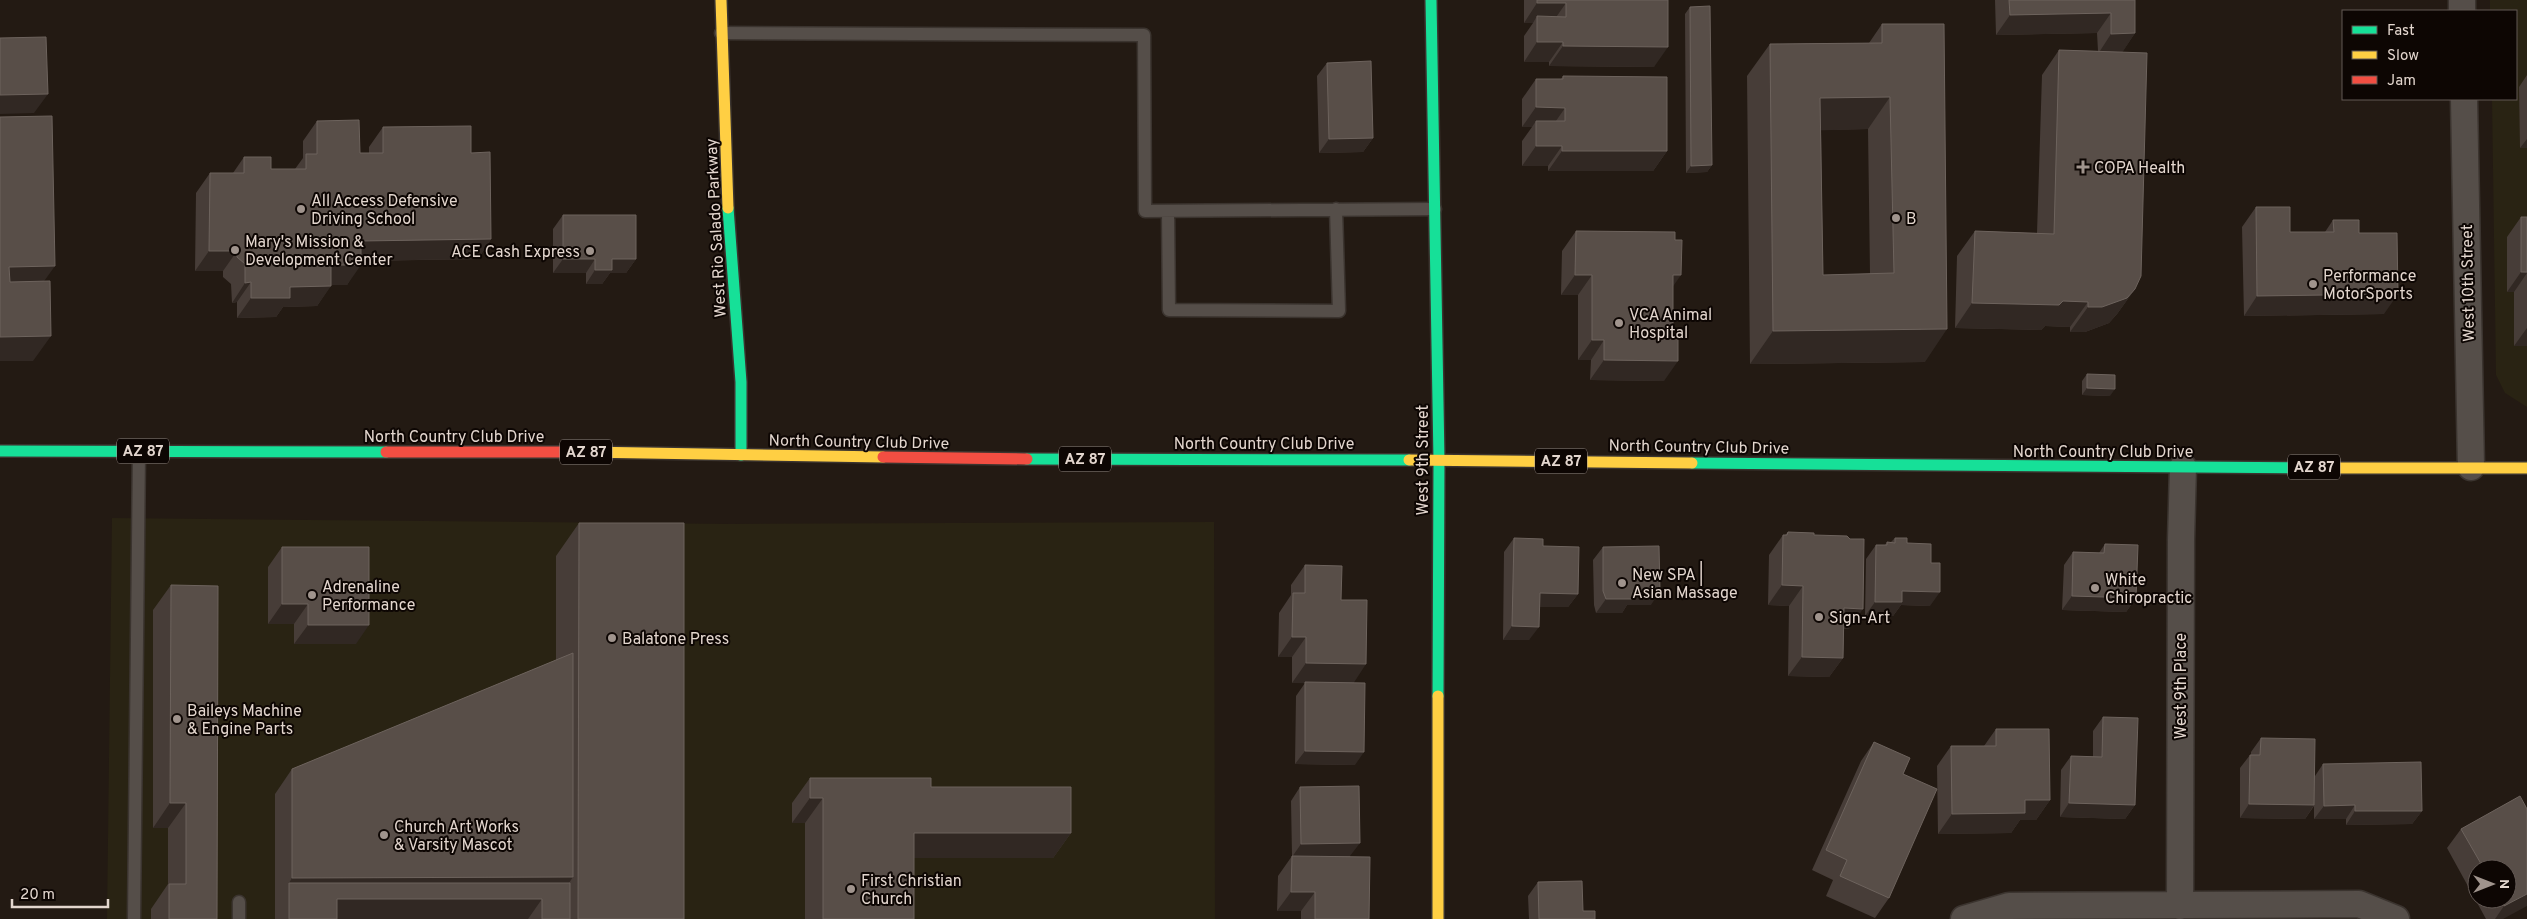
<svg xmlns="http://www.w3.org/2000/svg" width="2527" height="919" viewBox="0 0 2527 919" font-family="Overpass,sans-serif">
  <rect width="100%" height="100%" fill="#231a13"/>
  <path fill="#292313" d="M2490,0h37v407l-22,-14 -9,-18 -4,-276h24v-88h-26z
    M112,518l619,6 483,-2 1,397h-1108z"/>
  <g fill="none" stroke-linecap="round" stroke-linejoin="round">
    <g stroke="#3b342f" stroke-width="15">
      <path id="lane" d="M721,33l423,2 1,176 290,-2
        M1168,212l1,98 170,1 -3,-102
        M134,919l5,-468
        M239,919v-17"/>
    </g>
    <g stroke="#3b342f" stroke-width="29">
      <path id="street" d="M2462,0v11
        M2464,99l7,368
        M2180,906l1,-366 2,-73
        M1964,919l45,-13 350,-2 37,15"/>
    </g>
    <g stroke="#3b342f" stroke-width="14">
      <path id="fast" d="M1431,0l8,460 -1,236
        M728,208l13,174v73
        M0,451l386,1
        M1027,459l382,1
        M1692,463l631,5"/>
    </g>
    <g stroke="#3b342f" stroke-width="14">
      <path id="slow" d="M721,0l7,208
        M585,452l298,5
        M1409,460l283,3
        M2323,468h204
        M1438,919v-223"/>
    </g>
    <g stroke="#3b342f" stroke-width="14">
      <path id="jam" d="M386,452h199
        M883,457l144,2"/>
    </g>
    <use href="#lane" stroke="#554e49" stroke-width="12"/>
    <use href="#street" stroke="#554e49" stroke-width="26"/>
    <use href="#fast" stroke="#16e098" stroke-width="11"/>
    <use href="#slow" stroke="#ffcf43" stroke-width="11"/>
    <use href="#jam" stroke="#f24e42" stroke-width="11"/>
  </g>
  <path fill="#473d38" fill-rule="evenodd" d="M1524,0h144l-14,67 -105,-1v-4h-25v-26l9,-13h-9z
    M1995,0h140v33l-13,19 13,237 -18,25 -8,9 -24,9h-15v-5l-25,-1 -4,4 -86,-2 2,-72 18,-25 62,2 5,-158 17,-25 39,1 -1,-18 -101,2z
    M1690,7l22,158 -5,7 -21,1 -1,-159z
    M1882,24l43,338 -175,2 -3,-288 23,-32 99,-1zM1868,129l2,145 -47,1 -2,-145z
    M1327,63l46,75 -10,14 -44,1 -2,-77z
    M2527,75v73h-7l-1,-61z
    M1563,76l104,75 -14,20h-105v-5h-26v-25l10,-14h-10v-28l14,-20h25z
    M317,121l43,32h9v-6l14,-20 88,26 20,86 -13,20 -117,2 -14,24h-16l-14,21 -34,1 -7,10 -39,1v-16l-5,1 -1,-19 -8,-7v-6h-28l1,-78 14,-20h23l11,-16 27,12h24l8,-11v-17z
    M2256,207l34,25h35l8,-12 26,13 25,81 -140,2 -2,-89z
    M563,215l73,44 -10,14h-16l-8,11h-16v-11h-33v-44z
    M2521,217h6v129h-13v-54h-7v-55z
    M1576,231l97,56 -9,94 -74,-1 1,-20h-13v-65h-17l1,-44z
    M2087,374l23,22 -28,-1v-14z
    M579,523l105,396h-409v-125l17,-25 264,-108v-105z
    M1788,532l26,3 35,94h-5l-1,29 -14,19 -41,-1 1,-70 -21,-1 1,-50 14,-20h2z
    M1514,538l29,8 35,48 -10,13h-29l-10,33h-26l1,-88z
    M1895,538l12,5 23,63 -29,-1 -8,11h-28l1,-57 10,-14h9l2,-3h4z
    M2105,544l31,54 -10,14 -64,-2 2,-45 9,-13 26,1z
    M282,547l74,97h-62v-20h-26v-57z
    M1603,547l48,58h-24l-5,8h-26l-2,-8 -1,-45z
    M1305,565l36,35 13,83 1,82 -60,-1 1,-68 9,-13h-13v-26h-14l1,-44 12,-18v-10z
    M171,585l46,334h-66v-10l17,-25v-56h-15v-218z
    M2103,717l32,88 -10,14 -65,-2 1,-47 10,-14 22,1v-26z
    M1996,729l54,71 -14,20h-16l-9,13 -73,1 -1,-68 14,-20h33z
    M2261,738l54,38 8,-12 99,47 -10,13 -66,1v-6h-32v-13l-9,13 -65,-1v-50l10,-13h1v-3z
    M1874,742l29,32 -14,124 -14,20 -49,-22 7,-16 -21,-10 49,-109z
    M810,778l121,9 140,46 -18,25h-139v61h-109v-96h-13v-20z
    M1300,787l50,69 19,63h-68v-8h-24l1,-35 14,-20 -1,-55z
    M2527,809l-24,110h-17l-39,-71 14,-19zM2477,869h30v30h-30z
    M1538,882l45,29 12,8h-66l-1,-23z"/>
  <path fill="#312823" d="M1537,3h29l-14,20 -15,-7 -4,7h-9z
    M2111,13l-14,20 -101,2 14,-20z
    M2135,33l-13,20 -24,1 13,-20z
    M1537,42h26l-14,20h-25z
    M1563,46l105,1 -14,20 -105,-1z
    M48,94l-14,19 -34,1v-19z
    M1890,97l-22,32 -71,2 23,-33z
    M1536,107l29,1 -14,20 -15,-7 -4,6h-10z
    M1373,138l-10,14 -44,1 10,-14z
    M2527,139v9h-7z
    M1536,146h26l-14,20h-26z
    M1562,151h105l-14,20h-105z
    M1712,165l-5,7 -21,1 5,-7z
    M491,239l-13,20 -131,2 14,-20z
    M209,251h28l-14,20h-28z
    M563,259h32l-9,14h-33z
    M612,259h24l-10,14h-16l-8,11h-16l9,-14z
    M331,265h30l-14,20h-30z
    M55,266l-18,25 -37,1 9,-25z
    M2521,272l6,1 -13,19h-7z
    M1575,275h17l-14,20h-17z
    M1673,275h8l-14,20z
    M251,282l-14,20 -5,1 13,-20z
    M331,286l-14,20 -34,1 -7,10 -39,1 14,-20 39,-11z
    M2135,289l-18,25 -8,9 -24,9h-15l18,-25z
    M2398,294l-14,20 -140,2 13,-20z
    M2063,301l25,1 -18,25 -25,-1 -4,4 -86,-2 17,-25z
    M2527,328v18h-13z
    M1947,329l-22,33 -175,2 23,-33z
    M51,336l-18,25h-33v-24z
    M1592,340h12l-13,20h-13z
    M1604,360l74,1 -14,20 -74,-1z
    M2087,388l28,1 -5,7 -28,-1z
    M1782,585l21,1 -14,20 -21,-1z
    M1660,591l-9,14h-24l-5,8h-26l10,-14 26,-7z
    M1902,591l38,1 -10,14 -29,-1 -8,11h-28l10,-14z
    M1540,593l38,1 -10,13h-38z
    M2072,596l64,2 -10,14 -64,-2z
    M282,604h26l-14,20h-26z
    M1844,608l19,1 -14,20 -19,-1z
    M308,625h61l-13,19h-62z
    M1512,626l27,1 -10,13h-26z
    M1292,637h14l-14,20h-14z
    M1802,657l41,1 -14,19 -41,-1z
    M1306,663l60,1 -13,20 -61,-1z
    M1305,751l59,1 -9,13 -60,-1z
    M810,798h13l-18,25h-13z
    M2025,800h25l-14,20h-16l-9,13 -73,1 14,-20z
    M170,803h16l-18,25h-15z
    M2069,803l66,2 -10,14 -65,-2z
    M2249,804l65,1 -9,14 -65,-1z
    M2355,805l-9,14h-32l10,-13z
    M2355,811h67l-10,13 -66,1z
    M914,833h157l-18,25h-156z
    M1360,843l-10,13 -58,1 9,-13z
    M573,877l-17,25 -14,-3 -14,20h-205l-34,-36 3,-5z
    M1291,892h24l-14,19h-24z
    M2527,894v12l-24,13h-8l9,-13z"/>
  <path fill="#584e48" stroke="#6d635d" fill-rule="evenodd" d="M1537,0h131v47l-105,-1v-4h-26v-26l29,1v-14h-29z
    M2009,0h126v33l-24,1v-21l-101,2z
    M1710,6l2,159 -21,1 -1,-159z
    M1882,24h62l3,305 -174,2 -3,-287 112,-1zM1890,97l4,176 -71,2 -3,-177z
    M46,37l2,57 -48,1v-57z
    M2059,50l88,3 -6,223 -6,13 -8,9 -25,9h-14v-5l-25,-1 -4,4 -87,-2 3,-72 79,3z
    M1371,61l2,77 -44,1 -2,-76z
    M1563,76l104,1v74h-105v-5h-26v-25h29v-13l-29,-1v-28h27z
    M52,116l3,150 -46,1 1,15 40,-1 1,55 -51,1v-220z
    M359,120l1,33h23v-26l88,-1v27l19,-1 1,87 -130,2v24h-30v21l-41,1v11h-39v-16l-6,1v-19l-8,-7v-6h-28l1,-78h34v-16h27v12h35v-15h11v-33z
    M2256,207h34v25h44l-1,-12h26v13h38l1,61 -141,2z
    M563,215h73v44h-24v11h-17v-11h-32z
    M2521,217h6v55h-6z
    M1576,231l99,1v8h7l-1,35h-8v56h5v30l-74,-1v-20h-12v-65h-17z
    M2087,374l28,1v14l-28,-1z
    M579,523h105v396h-106z
    M1788,532l26,1v2l33,1 3,3h14l-1,70 -19,-1 -1,50 -41,-1 1,-71 -21,-1 1,-50h4z
    M1514,538l29,1v7l36,1 -1,47 -38,-1 -1,34 -27,-1z
    M1895,538h12v5l24,1v19h9v29l-38,-1v11h-27l1,-57h11v-3l8,1z
    M2105,544l33,1 -2,53 -64,-2 1,-44 31,1z
    M1659,546l1,45 -28,1v7h-26l-3,-8v-44z
    M282,547h87v78h-61v-21h-26z
    M1305,565l37,1 -1,34h26l-1,64 -60,-1v-26h-14l1,-44h12z
    M171,585l47,1 -1,333h-48v-35h17v-81h-16z
    M573,653v224l-281,1v-109z
    M1305,682l60,1 -1,69 -59,-1z
    M2103,717l35,1 -3,87 -66,-2 2,-47 31,1z
    M1996,729h53l1,71h-25v13l-73,1 -1,-68h45z
    M2261,738l54,1 -1,66 -65,-1 1,-49h10z
    M1874,742l36,16 -7,16 34,15 -48,109 -49,-22 7,-16 -21,-10z
    M2421,762l1,49h-67v-6l-31,1 -1,-42z
    M810,778h121v9h140v46h-157v86h-91v-121h-13z
    M1359,786l1,57 -59,1 -1,-57z
    M2520,796l7,13v85l-23,12 -4,-7h7v-30h-23l-23,-40z
    M1292,856l78,1 -1,62h-54v-27h-24z
    M1582,881l1,30h12v8h-56l-1,-37z
    M289,883h281v36h-28v-20h-205v20h-48z"/>
  <g fill="#a0948d" stroke="#0d0603" stroke-width="2">
    <path d="M2080.5 159.5h5v5h5v5h-5v5h-5v-5h-5v-5h5z"/>
    <circle cx="301" cy="209" r="5"/>
    <circle cx="1896" cy="218" r="5"/>
    <circle cx="235" cy="250" r="5"/>
    <circle cx="590" cy="251" r="5"/>
    <circle cx="2313" cy="284" r="5"/>
    <circle cx="1619" cy="323" r="5"/>
    <circle cx="1622" cy="583" r="5"/>
    <circle cx="2095" cy="588" r="5"/>
    <circle cx="312" cy="595" r="5"/>
    <circle cx="1819" cy="617" r="5"/>
    <circle cx="612" cy="638" r="5"/>
    <circle cx="177" cy="719" r="5"/>
    <circle cx="384" cy="835" r="5"/>
    <circle cx="851" cy="889" r="5"/>
  </g>
  <g text-anchor="middle" stroke-width="4" stroke-linejoin="round" paint-order="stroke">
    <g fill="#0d0603" stroke="#a39891" stroke-width="1">
      <rect x="117" y="438.5" width="52" height="25" rx="4"/>
      <rect x="560" y="439.5" width="52" height="25" rx="4"/>
      <rect x="1059" y="446.5" width="52" height="25" rx="4"/>
      <rect x="1535" y="448.5" width="52" height="25" rx="4"/>
      <rect x="2288" y="454.5" width="52" height="25" rx="4"/>
    </g>
    <g font-size="15" font-weight="bold" fill="#e3d6ce">
      <text x="143" y="456">AZ 87</text>
      <text x="586" y="457">AZ 87</text>
      <text x="1085" y="464">AZ 87</text>
      <text x="1561" y="466">AZ 87</text>
      <text x="2314" y="472">AZ 87</text>
    </g>
    <g font-size="16" fill="#e3d6ce" stroke="#0d0603" text-anchor="start">
      <text x="2094" y="173">COPA Health</text>
      <text x="311" y="206">All Access Defensive<tspan x="311" dy="18">Driving School</tspan></text>
      <text x="1906" y="224">B</text>
      <text x="245" y="247">Mary's Mission &amp;<tspan x="245" dy="18">Development Center</tspan></text>
      <text x="580" y="257" text-anchor="end">ACE Cash Express</text>
      <text x="2323" y="281">Performance<tspan x="2323" dy="18">MotorSports</tspan></text>
      <text x="1629" y="320">VCA Animal<tspan x="1629" dy="18">Hospital</tspan></text>
      <text x="1632" y="580">New SPA |<tspan x="1632" dy="18">Asian Massage</tspan></text>
      <text x="2105" y="585">White<tspan x="2105" dy="18">Chiropractic</tspan></text>
      <text x="322" y="592">Adrenaline<tspan x="322" dy="18">Performance</tspan></text>
      <text x="1829" y="623">Sign-Art</text>
      <text x="622" y="644">Balatone Press</text>
      <text x="187" y="716">Baileys Machine<tspan x="187" dy="18">&amp; Engine Parts</tspan></text>
      <text x="394" y="832">Church Art Works<tspan x="394" dy="18">&amp; Varsity Mascot</tspan></text>
      <text x="861" y="886">First Christian<tspan x="861" dy="18">Church</tspan></text>
    </g>
    <g font-size="16" fill="#e3d6ce" stroke="#0d0603">
      <text transform="translate(715 228) rotate(-93)" y="6">West Rio Salado Parkway</text>
      <text transform="translate(2467 283) rotate(-91)" y="6">West 10th Street</text>
      <text x="454" y="442">North Country Club Drive</text>
      <text transform="translate(859 441) rotate(1)" y="6">North Country Club Drive</text>
      <text x="1264" y="449">North Country Club Drive</text>
      <text transform="translate(1699 446) rotate(1)" y="6">North Country Club Drive</text>
      <text x="2103" y="457">North Country Club Drive</text>
      <text transform="translate(1422 460) rotate(-90)" y="6">West 9th Street</text>
      <text transform="translate(2180 686) rotate(-90)" y="6">West 9th Place</text>
    </g>
  </g>
  <rect x="2342" y="10" width="175" height="90" fill="#0d0603" stroke="#635954"/>
  <rect x="2352" y="26" width="25" height="8" fill="#16e098" stroke="#635954"/>
  <text x="2387" y="35" font-size="15" fill="#e3d6ce">Fast</text>
  <rect x="2352" y="51" width="25" height="8" fill="#ffcf43" stroke="#635954"/>
  <text x="2387" y="60" font-size="15" fill="#e3d6ce">Slow</text>
  <rect x="2352" y="76" width="25" height="8" fill="#f24e42" stroke="#635954"/>
  <text x="2387" y="85" font-size="15" fill="#e3d6ce">Jam</text>
  <g transform="translate(2492 884) rotate(90)"><circle r="24" fill="#0d0603" stroke="#635954"/>
  <path d="M0-4L9 19L0 12L-9 19Z" fill="#a0948d"/>
  <text y="-8" font-size="14" font-weight="bold" text-anchor="middle" fill="#e3d6ce">N</text>
  </g>
  <path d="M12 899v8h96v-8" fill="none" stroke="#e3d6ce" stroke-width="2.5"/>
  <text x="20" y="899" font-size="15" fill="#e3d6ce" stroke="#0d0603" stroke-width="4" paint-order="stroke">20 m</text>
</svg>
